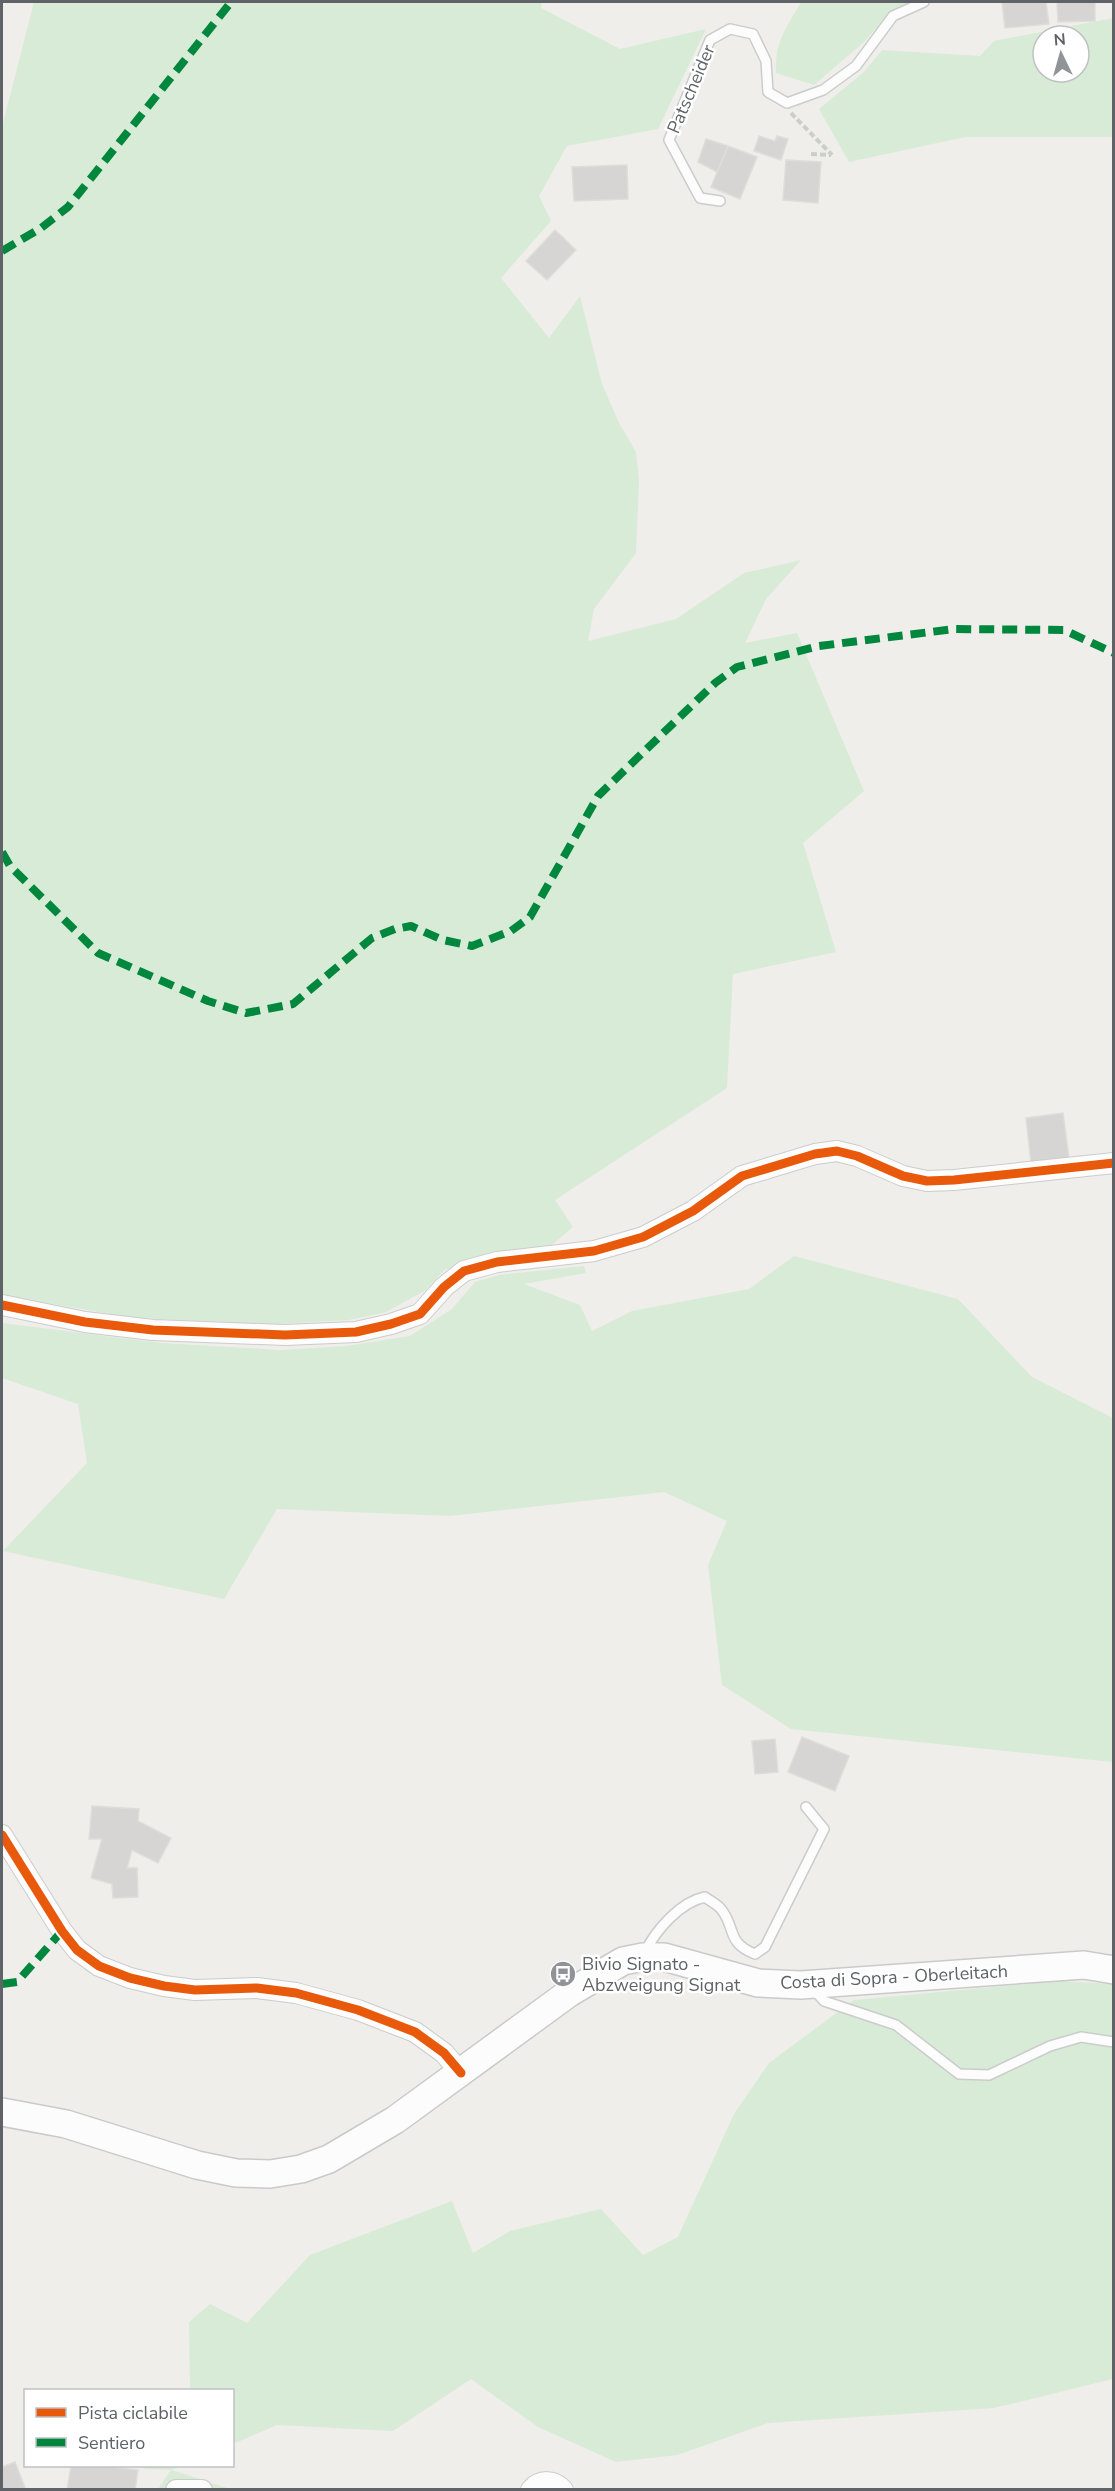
<svg xmlns="http://www.w3.org/2000/svg" width="1115" height="2491" viewBox="0 0 1115 2491" font-family="'Nunito Sans',sans-serif">
  <rect width="100%" height="100%" fill="#efeeea"/>
  <path fill="#d8ebd6" fill-rule="evenodd" d="M34,2h508l-1,6 79,41 86,-20 -48,100 -91,17 -28,50 12,25 -50,57 48,60 31,-42 22,88 17,39 17,29 3,28 -3,73 -42,56 -6,32 88,-22 68,-46 57,-13 -35,39 -21,44 52,-10 67,158 -61,52 33,109 -103,22 -6,114 -172,112 18,27 -21,18 -53,8 -55,17 -18,20 -40,22 -37,8 -88,5 -134,-8 -125,-22v-1168z
    M801,2h110l-20,9 -27,31 -50,43 -38,-12c-1,-33 10,-44 25,-71z
    M1113,18v119h-148l-116,25 -30,-53 45,-37 18,-22 98,6 14,-15zM1043,36h36v36h-36z
    M794,1256l164,43 74,78 81,41v344l-322,-33 -69,-44 -14,-120 19,-44 -63,-29 -214,24 -173,-7 -53,90 -221,-48 84,-88 -9,-59 -76,-26v-55l159,20 120,7 65,-4 64,-10 42,-27 23,-27 24,-7 85,-9 2,7 -62,11 56,21 12,26 40,-20 117,-22z
    M1059,1981l54,3v395l-119,29 -226,15 -91,32 -61,7 -78,-35 -67,-48 -78,52 -116,-6 -44,19 -1,-54h-42l-1,-68 21,-18 37,19 63,-68 142,-54 21,52 37,-22 91,-22 42,46 35,-18 56,-123 35,-51 85,-63z
    M148,2466h33l-9,4 58,19h-72l13,-19 -28,-1z"/>
  <path fill="#d6d5d3" stroke="#deddd9" stroke-width="1.5" d="M1002,2h44l3,22 -44,4z
    M1057,2h38v19l-37,1z
    M759,136l16,5 2,-5 11,3 -7,21 -27,-9z
    M706,139l22,7 -11,26 -19,-10z
    M728,146l29,11 -17,42 -29,-12z
    M786,160l35,2 -3,41 -35,-3z
    M627,165l1,34 -54,2 -2,-34z
    M555,230l21,20 -29,30 -21,-19z
    M1063,1113l6,45 -38,5 -5,-45z
    M802,1737l47,19 -14,35 -47,-19z
    M775,1739l3,33 -23,2 -3,-33z
    M92,1806l47,3 -1,12 33,17 -13,25 -26,-13 -5,18h10l1,29 -25,1 -1,-14 -21,-6 11,-39h-13z
    M15,2462l11,28h-24v-23z
    M71,2466h34l33,4 -3,20h-68z"/>
  <g fill="none" stroke-linecap="round" stroke-linejoin="round">
    <g stroke="#cbcccc" stroke-width="12">
      <path id="lane" d="M720,201l-20,-3 -31,-58 41,-100 20,-11 23,5 13,27 2,31 19,11 36,-13 33,-24 37,-50 31,-14
        M645,1952c11,-22 35,-50 60,-55 5,4 12,7 16,12 15,18 5,34 34,45l10,-7 59,-118 -18,-22
        M814,1990l10,11 72,24 63,49 30,1 61,-29 31,-9 33,5"/>
    </g>
    <g stroke="#cbcccc" stroke-width="22">
      <path id="street" d="M2,1305l83,17 68,8 132,5 71,-3 35,-8 29,-10 24,-27 20,-16 33,-9 97,-11 49,-14 50,-26 49,-35 73,-22 22,-3 20,5 46,20 24,5 27,-1 160,-17
        M2,1835l60,96 15,19 22,16 31,12 34,8 31,4 62,-2 39,5 62,17 57,22 29,21 17,20
        M176,2490h26
        M531,2490c9,-11 24,-10 32,0"/>
    </g>
    <g stroke="#cacacb" stroke-width="30">
      <path id="secondary" d="M2,2112l64,12 131,41 39,8 34,1 31,-5 28,-10 66,-39 174,-127 54,-32 20,-4h21l94,26 43,2 283,-20 30,5"/>
    </g>
    <path stroke="#cacfcc" stroke-width="4" stroke-dasharray="6 3" stroke-linecap="butt" d="M791,113l41,42
      M811,154l20,1"/>
    <use href="#lane" stroke="#fdfcfc" stroke-width="9"/>
    <use href="#street" stroke="#fdfcfc" stroke-width="20"/>
    <use href="#secondary" stroke="#fdfcfc" stroke-width="27"/>
    <path stroke="#00873e" stroke-width="8" stroke-dasharray="15 8" stroke-linecap="butt" d="M2,251l39,-23 27,-21 163,-205
      M2,852l8,14 88,87 110,48 38,12 47,-9 79,-66 23,-9 16,-3 32,14 29,6 39,-15 19,-14 68,-121 117,-113 22,-16 82,-21 135,-17 110,1 50,23
      M2,1984l15,-2 45,-51"/>
    <g stroke="#fff" stroke-width="13">
      <path id="cycleway" d="M2,1305l83,17 68,8 132,5 71,-3 35,-8 29,-10 24,-27 20,-16 33,-9 97,-11 49,-14 50,-26 49,-35 73,-22 22,-3 20,5 46,20 24,5 27,-1 160,-17
        M2,1835l60,96 15,19 22,16 31,12 34,8 31,4 62,-2 39,5 62,17 57,22 29,21 17,20"/>
    </g>
    <use href="#cycleway" stroke="#e8590c" stroke-width="9"/>
  </g>
  <defs>
    <g id="bus-disc" transform="scale(1.35)"><circle r="9.5" fill="#919496" stroke="#fff"/><path d="M-5-6H5V4H4V6H2V4H-2V6H-4V4H-5ZM-3.5-4V0h7V-4ZM-3.5 1.2v1.5H-2V1.2ZM2 1.2v1.5H3.5V1.2Z" fill="#fff"/></g>
  </defs>
  <g fill-rule="evenodd">
    <use href="#bus-disc" x="563" y="1974"/>
  </g>
  <g text-anchor="middle" stroke-width="5" stroke-linejoin="round" paint-order="stroke">
    <g font-size="18" fill="#5f6368" stroke="#fff">
      <text transform="translate(691 89) rotate(-67)" y="6">Patscheider</text>
      <text transform="translate(894 1977) rotate(-3)" y="6">Costa di Sopra - Oberleitach</text>
    </g>
    <g font-size="18" fill="#5f6368" stroke="#fff" text-anchor="start">
      <text x="582" y="1970">Bivio Signato -<tspan x="582" dy="21">Abzweigung Signat</tspan></text>
    </g>
  </g>
  <rect width="1115" height="2491" fill="none" stroke="#5f6368" stroke-width="6"/>
  <rect x="24" y="2389" width="210" height="78" fill="#ffffff" stroke="#bfc1c3" stroke-width="1.5"/>
  <rect x="36" y="2408" width="30" height="9" fill="#e8590c" stroke="#bfc1c3" stroke-width="1.5"/>
  <text x="78" y="2419" font-size="18" fill="#5f6368">Pista ciclabile</text>
  <rect x="36" y="2438" width="30" height="9" fill="#00873e" stroke="#bfc1c3" stroke-width="1.5"/>
  <text x="78" y="2449" font-size="18" fill="#5f6368">Sentiero</text>
  <g transform="translate(1061 54) rotate(355)"><circle r="28" fill="#ffffff" stroke="#bfc1c3" stroke-width="1.5"/>
  <path d="M0-4.5L10 22L0 15L-10 22Z" fill="#919496"/>
  <text y="-9" font-size="16" font-weight="bold" text-anchor="middle" fill="#5f6368">N</text>
  </g>
</svg>
